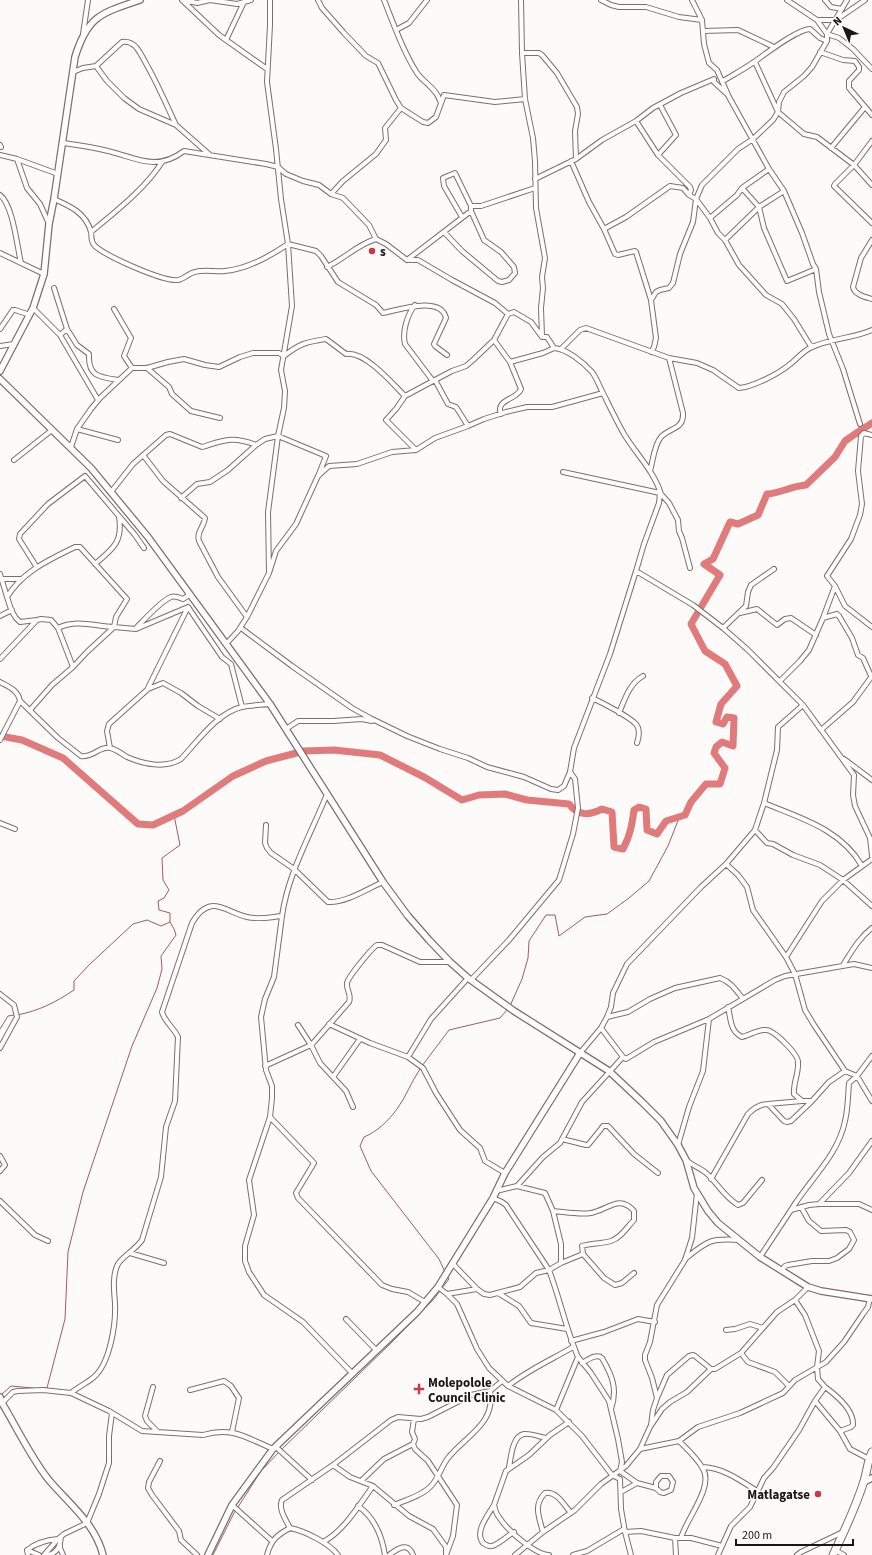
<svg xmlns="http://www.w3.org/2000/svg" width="872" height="1555" viewBox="0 0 872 1555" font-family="'Source Sans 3',sans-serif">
  <rect width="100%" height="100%" fill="#fdfafa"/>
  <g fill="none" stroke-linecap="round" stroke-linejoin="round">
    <path stroke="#a65c5d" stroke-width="1" d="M510,1006l12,-27 6,-21 1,-17 17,-26h9l4,21 26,-19 22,-3 22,-16 20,-17 19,-35 11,-28 6,-3
      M17,1015c22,-4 39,-13 57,-25v-9l15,-16 44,-41 14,-4 14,6 9,-4v-9l-11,-3 -1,-9 6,-3 5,-8 -6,-10 -1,-22 18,-13 -6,-30
      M0,1029l8,-13 6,-1
      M422,1066l27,-36 51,-12 7,-8
      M420,1069c-9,13 -14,28 -23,40 -8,11 -20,23 -33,28l-4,9 11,25 68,88 6,13
      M442,1288l7,-9 -2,-3
      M45,1388h2l18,-69 3,-67 15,-60 49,-146 25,-58 5,-19 -1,-13 15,-21 -2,-6 -4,-7
      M2,1394l9,-8 22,2
      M281,1450l110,-107 42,-43 7,-9
      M238,1507l23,-36 18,-19
      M213,1555l22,-44"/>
    <path stroke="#e17a7b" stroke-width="7" d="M0,736l22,4 41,18 75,66 15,1 30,-14 50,-35 33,-15 38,-10 30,-1 46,5 44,22 38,23 17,-5 26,-1 22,6 42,4c10,13 21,11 33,5l10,3 2,35 9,2c7,-13 9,-24 11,-39l5,-3 7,2 1,21 10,4 9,-13 19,-6 6,-13 15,-18h14l5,-16 -11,-15 2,-6 6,-5 11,4 1,-28 -7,-1 -4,7 -7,-2 5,-18 16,-18 -12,-22 -20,-13 -14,-27 29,-49 -16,-11 9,-5 17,-37 8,2 20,-9 9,-21c14,-1 25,-8 39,-9l29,-28 10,-16 13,-9 14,-9"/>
    <g stroke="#7c6f6e" stroke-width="6">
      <path id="minor" d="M182,0l37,35 48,34
        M184,0l13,3 13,-3
        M210,0l27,4 14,-4
        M318,0l4,8 22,25 22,23 12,7 18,37 5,8 22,14 5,1 8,-6 8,-22 51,7 30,-3
        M384,0c10,25 19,51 33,73 7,10 20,16 23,28
        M521,0l1,53 3,46 8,39 2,23 1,47 9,50 -3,19 1,11 -2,20 1,28
        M601,0l10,5 8,2h27l33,10 23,3
        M692,0l10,20 2,24 5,19 8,7 12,27 40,72 15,22 18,42 11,31 3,5 3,23 10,42 14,35 17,55
        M787,0l30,20 10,14 12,4 14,11 19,20
        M825,0l6,7 11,2
        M847,0l-20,34v7l-15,26 -8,9 -20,16 -5,10 -1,10 26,22 13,3 37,28 18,20
        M817,20h19l29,-20
        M396,30l13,-7 18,-23
        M703,31l35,-1 36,17
        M83,34l5,-34
        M226,40l18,-38
        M820,52l23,8 12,1 4,6v3l-10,11v7l23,27
        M522,53h17l3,2 15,18 20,34 1,7 -3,17 1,28
        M96,66l11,15 17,17 15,11 37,16 34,30
        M73,72l10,-4 13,-2 26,-24c6,-1 10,1 14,5 5,6 9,15 13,22 10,18 18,37 27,56
        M723,81c10,-6 21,-12 31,-19 13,-9 42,-32 56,-33l10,9 7,3
        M636,121l22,34 32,32 1,3 -2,5
        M872,141l-18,24 -19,19 -1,2 38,37
        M63,143c15,2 30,4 45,8 29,7 48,21 76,0l82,13 12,3 8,7 17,7 16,4 12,9 12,4 26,27 7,14 10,5 21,16h11l34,20 43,23 13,11 6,-2 17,10 11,15h5l7,11c13,1 29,14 38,24 4,5 7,13 10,19 7,14 14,29 22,43 12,20 30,37 37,60l-1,-1 -1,10 -15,41 -8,27
        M0,145l1,2
        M831,148l34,-41
        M0,155l17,4 41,15
        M658,155l18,-20 -16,-30
        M17,159l10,29 13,16 9,20
        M571,161l18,41 15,27 11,25 3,1 17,-4 1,1 15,48
        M535,179l41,-20 26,-19 34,-19 17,-13 28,-15 33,-14v3l13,12
        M742,188l17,19 5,21 23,53 29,-12
        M331,194l12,-13 33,-27 10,-14 -1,-12 16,-20
        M0,195c13,10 17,51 21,68
        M54,199c16,7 32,14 37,33 1,5 -1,9 4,14 11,10 68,36 83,34 6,-1 11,-7 17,-8 10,-3 20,0 30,-1 23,-2 44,-14 63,-27l28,7 5,5 17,26 38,23 7,8c15,-3 58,-18 63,5l-12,26 1,2 12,9
        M462,217l-18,-31 -1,-8 12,-5 16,33
        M710,218l27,-23 5,-7 27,-19
        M604,229l22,-12 44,-31 13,2 6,7 7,4 14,19 8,15 7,7 14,25 27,30 16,9 12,15 16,26 3,1
        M91,232c24,-20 55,-44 71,-70
        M444,232l18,19 36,30 4,1 7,-2 6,-7 -1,-6 -13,-15 -17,-12 -13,-29
        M725,240l34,-33 25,-16
        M872,240l-11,18 -8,29c2,8 12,10 19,12
        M0,253l44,21
        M407,260l64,-49v-5h10l54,-18
        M327,267c17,-8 31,-23 49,-28
        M54,288l13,41
        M415,305c-8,10 -13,27 -10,39l28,37 19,-10 14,-5 7,-6 21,-20 14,-26
        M33,308l27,27 7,-6 10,16 12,9c-1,22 9,23 29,26
        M114,309l17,29 -7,18 8,12
        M0,329l13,-19h2l15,5
        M60,335l38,65
        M494,340l16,22 33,-9 11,-5
        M0,346l14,-2
        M561,349l19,-19 6,-2 83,30 28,5 16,7 26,18c14,-1 39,-14 50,-23 7,-5 13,-13 21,-17 20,-10 42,-9 62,-18
        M651,352l3,-5 2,-9 -5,-38 5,-8 4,-2 9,-2 4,-5 7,-29 13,-32 3,-23 6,-14 36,-36 15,-10 20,-19 5,-8 -23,-50
        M147,368l22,19 3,7 19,17 29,7
        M435,380l13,24 8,3 12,19
        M501,414c-6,-15 16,-14 20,-25l-11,-27
        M77,429l41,11
        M872,435l-8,-2 -3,3 -3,35 4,33 -2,11 -9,24 -24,37 8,10 10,20 27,21
        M71,447l6,-18 14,-20 9,-11 32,-30h15l21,-6 16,-3 21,6 14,2 21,-10 13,-4h26l5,3c16,-13 23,-14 42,-17l20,15c19,-3 46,29 59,42
        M416,450l-30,-30 10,-11 9,-13 28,-15
        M143,455l20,26 42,37c-1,9 -9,14 -6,23l19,36 29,40
        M14,460l38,-30
        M650,471c3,-10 4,-26 11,-34 9,-10 23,-7 22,-24l-14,-55
        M563,472l97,21
        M111,492l22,-28 33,-29 4,-1 32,13c23,-7 30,-11 54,-2
        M661,494l8,9 9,17 1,11 3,7 8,30
        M181,498l16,-14 13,-2 18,-12 28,-25 9,-6 13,-3 48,20 -7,18
        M95,564c18,-15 28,-22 24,-47
        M36,566l-17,-27 1,-5 28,-30 37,-28 50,59 9,13
        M269,573l-1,-61 10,-76 6,-28 1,-17 -4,-21 11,-64 -4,-62 -7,-45 -5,-50 -9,-67 3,-57v-25
        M0,574l7,23
        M2,579h19
        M740,613l17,-4 20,16 8,-6 6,-1 25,17
        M0,616l12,-6
        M823,618l14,-4 2,2 13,22 6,17 5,3 8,18
        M37,620l-17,2c-8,-6 -10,-16 -13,-25 16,-26 42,-37 68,-50h5l47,52 -11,18 -2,10 22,2 52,-22 34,50 9,7 11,43
        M137,627c7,-7 25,-27 34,-30 4,-2 9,1 12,2l6,-4
        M58,628c18,-9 36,-2 56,-1l-27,25 -14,15
        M241,628l51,38 60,42 18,10 37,18 33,13 28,9 19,9 37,10 27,12 7,1 6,-4 6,-14 4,-24 36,-94 26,-83 57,34 30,23 24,21 56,56 51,70 -1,20 2,11 15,32 2,18
        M723,628l23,-22 2,-14 3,-7 23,-16
        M226,644l12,-13 9,-14 22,-44 7,-22 20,-27 22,-48 11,-10 28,-2 35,-12 24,-2 19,-12 33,-12 16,-7 22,-7 21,-5h25l51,-14
        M0,659l37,-39 4,-1 10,1 7,8 15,39 -21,18 -22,25
        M780,681l20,-20 9,-11 14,-32 12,-32
        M0,682c9,5 18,8 20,19l38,37 23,18c12,2 18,-10 29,-8 6,1 12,6 17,9 16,7 38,12 54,2 16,-17 37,-47 61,-52 9,-2 19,-2 28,-3
        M148,688l40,-81
        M592,698c11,5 36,18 44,26 4,5 3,13 1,19
        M803,705l-25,22 -1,23 -13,53 -9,27 -29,34 12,11 9,12 6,23 33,47 9,17 10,36 9,15 31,46 12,5 15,-20
        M619,713c6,-14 10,-29 24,-37
        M286,729l12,-8h35l29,-2 10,2
        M821,730l32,-28 19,-26
        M0,740l20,-39
        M110,748l-3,-17 2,-7 39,-35 15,-6 18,10 17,13 22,13
        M844,759l28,21
        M764,803c36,15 77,26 98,63
        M0,823l15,6
        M266,825l-1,18 2,5 4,5 23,16 34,33c18,1 39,-13 55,-20
        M755,830l12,13 6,1 20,11 27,10 23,15 29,26
        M282,916l-8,61 -9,22 -4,18 5,53 6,16v12l-2,19 -21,63 5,35 -9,31v15l4,11 15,23 39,27 49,51
        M786,957l36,-56 21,-21 29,-21
        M843,965c9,-14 16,-27 29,-37
        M471,980l38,-40 50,-60 14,-46 5,-26 -3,-29 -5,-7
        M0,994l14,11 3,12 -17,31
        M728,1007c3,13 2,24 14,30 8,-2 17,-8 24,-7 8,0 32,24 32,32 1,11 -5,21 -4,32l8,7h10
        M607,1017l21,-5 22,-13 25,-11 45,-10c11,4 16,12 23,21
        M329,1024l41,19 38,14 15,11 13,25 24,37 20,18 5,13 20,12
        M298,1025l13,20 9,18 26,28 7,16
        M601,1028l22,29
        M580,1053l21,-25 6,-11 4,-10 2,-14 14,-29 74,-77 25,-23
        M408,1057l23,-38 37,-41
        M265,1066l46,-21 3,-3 35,-40c3,-7 -3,-12 -2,-19 1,-6 25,-35 30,-38h5l38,17h30
        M333,1077l27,-38
        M768,1104l34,-3
        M270,1117l44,46 -18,30 2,5 84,87 10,4 16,3 17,10
        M562,1139l24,6h2l13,-16 2,-3h5l26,28 24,19
        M678,1145l11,-38 14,-36 6,-52
        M0,1156l5,9 -5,6
        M686,1160c7,6 12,7 19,12 12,10 18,24 33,33l5,-2 19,-23
        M711,1179l37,-65c6,-6 12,-10 20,-10l16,17 3,1 4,-1 21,-20 17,-19 16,-11
        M517,1186l28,7 8,18c12,1 27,4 38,2 17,-3 28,-19 43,-2v9c-7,7 -13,18 -23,21 -10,3 -20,2 -29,5l1,8 -22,9
        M496,1191l21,-5 26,-29 17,-14 22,-41 41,-45 3,2 28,-17 55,-23 66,-39 10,-4 69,-12 18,4
        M0,1201l35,34 13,6
        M819,1204l30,-31 23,-32
        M791,1210c18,-30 47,-54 54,-89 3,-12 3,-26 4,-38l8,-7 15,25
        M553,1211l8,33v19l-12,7c11,29 17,59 29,87l-22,53
        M130,1253l34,10
        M583,1254l21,24 11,7 7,-2 12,-10
        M760,1257l31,-47 18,-5 10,-1h40l13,6
        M685,1259c22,-18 25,-21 54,-19
        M452,1263l25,26
        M782,1270l3,-4 3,-1 24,-4h17l8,-3 12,-9 5,-9 -4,-8 -4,-2 -25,1 -12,-10 -8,-14
        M438,1287l9,7 10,10 20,45 12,19 19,18 48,24 26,26 30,39 8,4 1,30 4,23 6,23
        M498,1293l21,13 12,17 36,6
        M447,1294l30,-5 7,5 6,1 30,-8 16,-14 13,-3 -43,-65 -4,-3 -9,-4
        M346,1319l30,31
        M726,1330l9,-1 15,-5 13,4
        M571,1341l33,-9 34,-13 17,3
        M741,1353l7,9 27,10 14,14
        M578,1357l13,16 18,28 9,38 4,23 -2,9 17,12 19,5 4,4 4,1 7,-3 2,-8 -4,-6h-8l-5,6v6
        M582,1363c6,-3 14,-10 20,-5 10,17 16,31 9,51
        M508,1386c20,-16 43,-26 65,-39
        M153,1387l-8,29 2,5 11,11
        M825,1387c11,8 29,23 28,38l-2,2 -11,4
        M190,1390l34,-9 7,5 8,12 -7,34
        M71,1393c7,-6 16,-10 23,-16 16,-14 22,-53 21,-74 -1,-12 -3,-28 3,-39 4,-7 18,-15 24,-24l19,-63 5,-50 9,-26 3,-64c-4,-9 -14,-16 -16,-25l30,-89c18,-31 33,-11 55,-6 11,3 24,0 35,-1 6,-43 29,-82 45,-122
        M657,1398l10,-23 22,-19 4,-1 2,1 16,13
        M815,1401l25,30 10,18 19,10
        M2,1403l11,-11 5,-1 25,-1 28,3 38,18 33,20 61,4c29,-9 44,3 70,14
        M414,1419l-2,13 3,7 -2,5 2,5 13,12 29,44 -4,31 -7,19
        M651,1425l2,-15 4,-12 -5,-20 -7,-18v-5l5,-13 7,-37 28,-45 7,-22 5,-45
        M679,1441c8,8 19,18 24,28 11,18 -17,50 -22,69
        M276,1447l36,33
        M640,1449l39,-8 19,-14 42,-14 43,-20 12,-13 31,-18 18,-20 19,-28 5,-7 2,-9
        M160,1461l-11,21 -1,6 4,7 27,36 2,9 16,15
        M333,1465l17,12 23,9 36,30 24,13 13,18v6
        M509,1467c2,-9 3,-31 15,-33 7,-1 16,3 22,4
        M702,1467c20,0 39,14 55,24
        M361,1481l23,-22 29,-15
        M621,1492l16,-9
        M232,1505l40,36
        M394,1505c12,-5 27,-9 36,-18 8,-7 11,-20 18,-29 17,-22 48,-34 42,-67
        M494,1505c-6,10 -20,27 -11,38 3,2 6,4 9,3 7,-2 15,-10 22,-14
        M358,1506c16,11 24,30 27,49
        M543,1532c-4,-15 -10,-27 2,-39 12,-2 19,12 26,20
        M625,1532l16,-1 34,7h16l31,8
        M675,1538l1,17
        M323,1542c21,-11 36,-37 50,-56
        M60,1544v4l3,7
        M27,1550l12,5
        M835,1550l9,5
        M28,1555l-1,-5c9,-7 19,-10 31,-11
        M44,1555l14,-16 6,-5 23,-11 12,-29 10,-31v-27l3,-23
        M49,1555c9,-3 11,-9 12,-18
        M267,1555c4,-15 10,-20 23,-27
        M338,1555c-9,-12 -33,-24 -48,-27 -4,-8 -12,-19 -8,-28l51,-35 58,-45 7,-3 23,2 7,-2 43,-22 19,-4 12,-10
        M389,1555c8,-6 19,-14 24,0
        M515,1555l28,-23 32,-22 26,-26 25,-18 14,-17 10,-22 12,-18 8,-7 17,-10 24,-23h4l26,-16 36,-41 18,-12
        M549,1555c-15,-1 -42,-25 -50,-38 -3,-3 -4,-8 -5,-12l12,-34 23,-16 21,-20 19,-13
        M573,1555l14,-4 37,-22
        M718,1555l13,-29 19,-19 14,-29 9,-10 26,-38 16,-29 10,-14 -7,-8 -1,-12 2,-16 -14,-36 -10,-15 13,-13
        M797,1555l4,-3 42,-20"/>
    </g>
    <g stroke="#7c6f6e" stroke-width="8">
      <path id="tertiary" d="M0,371l33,-63 11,-34 5,-50 5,-25 21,-142c13,-42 27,-44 65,-57
        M0,379l91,89 57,69 122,167 113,178 25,34 21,24 21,22 18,16 46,33 95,60 33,31 19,19 17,24 8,15 8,28 14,23 10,12 42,34 48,30 13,4 51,8
        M0,1397l2,6c15,25 28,53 46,76 20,24 47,44 55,76
        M864,1482l8,-4
        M208,1555l24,-50 41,-56 144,-137 21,-25 55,-89 12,-25 75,-120"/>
    </g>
    <g stroke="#7c6f6e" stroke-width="9">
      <path id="primary" d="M833,1555c11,-23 22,-46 30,-71 4,-10 4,-22 9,-32"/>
    </g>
    <use href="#minor" stroke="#fff" stroke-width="4"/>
    <use href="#tertiary" stroke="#fff" stroke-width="5.5"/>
    <use href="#primary" stroke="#fff" stroke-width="7"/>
  </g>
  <g fill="#c93946" stroke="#fdfafa" stroke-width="1.5">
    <circle cx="372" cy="251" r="4"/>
    <path d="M417 1383h4v4h4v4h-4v4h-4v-4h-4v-4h4z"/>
    <circle cx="818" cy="1494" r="4"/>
  </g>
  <g text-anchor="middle" stroke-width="3" stroke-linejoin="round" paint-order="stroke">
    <g font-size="13" font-weight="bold" fill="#1b1616" stroke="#fdfafa" text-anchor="start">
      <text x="380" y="256">s</text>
      <text x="428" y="1387">Molepolole<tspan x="428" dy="15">Council Clinic</tspan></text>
      <text x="810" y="1499" text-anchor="end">Matlagatse</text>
    </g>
  </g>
  <g transform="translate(844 28) rotate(316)" stroke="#fdfafa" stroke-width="3" paint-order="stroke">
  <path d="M0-3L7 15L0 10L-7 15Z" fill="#1b1616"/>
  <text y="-6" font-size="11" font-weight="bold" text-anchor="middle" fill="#1b1616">N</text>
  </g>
  <path d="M736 1539v6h117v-6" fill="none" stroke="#1b1616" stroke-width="2"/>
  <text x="742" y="1539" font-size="12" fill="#1b1616" stroke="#fdfafa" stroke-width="3" paint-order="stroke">200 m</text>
</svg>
